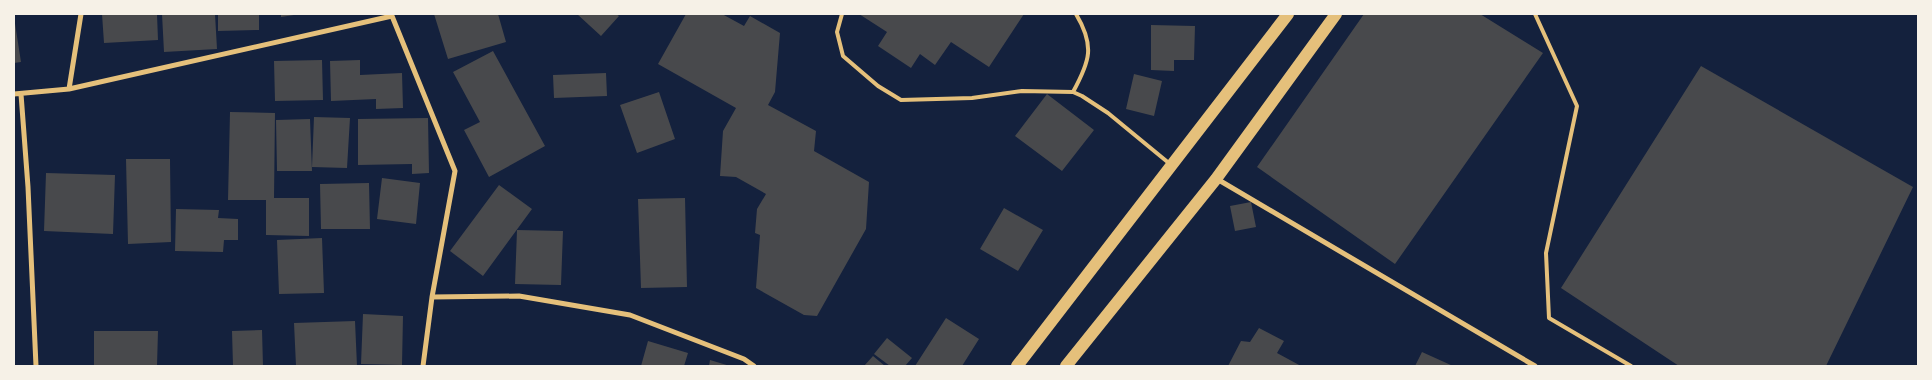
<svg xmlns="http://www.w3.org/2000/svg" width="1932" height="380" viewBox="0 0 1932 380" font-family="'Work Sans',sans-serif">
  <rect width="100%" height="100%" fill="#14213d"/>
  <path fill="#48494c" d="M102,14h55l1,26 -54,3z
    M162,14h53l2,35 -53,3z
    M218,14h41v16l-41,1z
    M281,14h13v1l-13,2z
    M434,14h64l8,28 -58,17z
    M577,14h39l3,2 -18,20z
    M686,14h36l22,12 6,-10 30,17 -5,59 -7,13 48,26 -2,20 55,31 -3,47 -49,87 -13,-1 -48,-27 4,-53 -5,-2 2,-24 9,-15 -30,-17 -16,-1 3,-45 13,-23 -78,-44z
    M859,14h165l-35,53 -38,-25 -16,23 -15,-11 -9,14 -33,-22 9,-14z
    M1364,14h116l63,39 -148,211 -138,-97z
    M14,17l7,45 -7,1z
    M1151,25l44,1 -1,34h-20v11l-23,-1z
    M493,51l52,95 -56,31 -25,-47 16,-8 -27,-50z
    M322,60l1,40 -48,1 -1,-40z
    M360,60v15l42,-2 1,35 -27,1v-10l-45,2 -1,-40z
    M1701,66l212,121 -87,179h-147l-118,-78z
    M606,73l1,23 -53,2 -1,-23z
    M1134,74l28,7 -8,35 -28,-7z
    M659,92l16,47 -38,14 -17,-48z
    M1047,94l47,36 -32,41 -47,-35z
    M230,112l45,1 -1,85h35v38l-43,-1v-35h-38z
    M314,117l36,1 -3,50 -35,-1z
    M428,118l1,55 -17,1v-10l-54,1v-46z
    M310,119l2,52h-35l-1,-51z
    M126,159h44l1,83 -43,2z
    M46,173l69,2 -2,59 -69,-3z
    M382,178l38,5 -4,41 -39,-5z
    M369,183l1,46h-49l-1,-45z
    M499,185l33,24 -49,67 -33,-25z
    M685,198l2,89 -46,1 -3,-89z
    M1251,202l5,25 -21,4 -5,-25z
    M1004,208l39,22 -25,41 -38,-22z
    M176,209l43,1 -1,8 20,1v21h-14l-1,12 -48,-1z
    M517,230l46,1 -2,54 -46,-1z
    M322,238l2,55 -45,1 -2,-54z
    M363,314l40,2 -1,49 -41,-1z
    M946,318l33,21 -17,27h-47z
    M355,321l2,45h-61l-2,-43z
    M1259,328l25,13 -7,12 24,13h-73l13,-25 9,1z
    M262,330l1,36h-30l-1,-35z
    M94,331h64l-1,35h-63z
    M887,338l25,20 -7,8h-15l-16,-12z
    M648,341l40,12 -4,13h-43z
    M1422,352l31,14h-38z
    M873,356l12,10h-21z
    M710,360l20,6h-21z"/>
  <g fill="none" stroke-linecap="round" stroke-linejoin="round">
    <path stroke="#e5c07b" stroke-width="4" d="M842,14l-5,18 6,24 35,30 23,14 71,-2 50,-7 51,1 9,4 26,17 62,51
      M1535,14l42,92 -31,147 3,65 82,48
      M1073,92c17,-31 22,-46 3,-78"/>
    <path stroke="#e5c07b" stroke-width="5" d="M69,89l12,-75
      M14,94l55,-5 323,-73 63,155 -23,126 -9,69
      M21,94l7,93 8,179
      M1217,179l318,187
      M432,297l87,-1 111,19 114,44 10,7"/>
    <path stroke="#e5c07b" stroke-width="12" d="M1017,366l271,-352
      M1066,366l150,-187 120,-165"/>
  </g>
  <rect width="1932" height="380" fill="none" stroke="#f6f1e7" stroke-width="30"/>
</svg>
